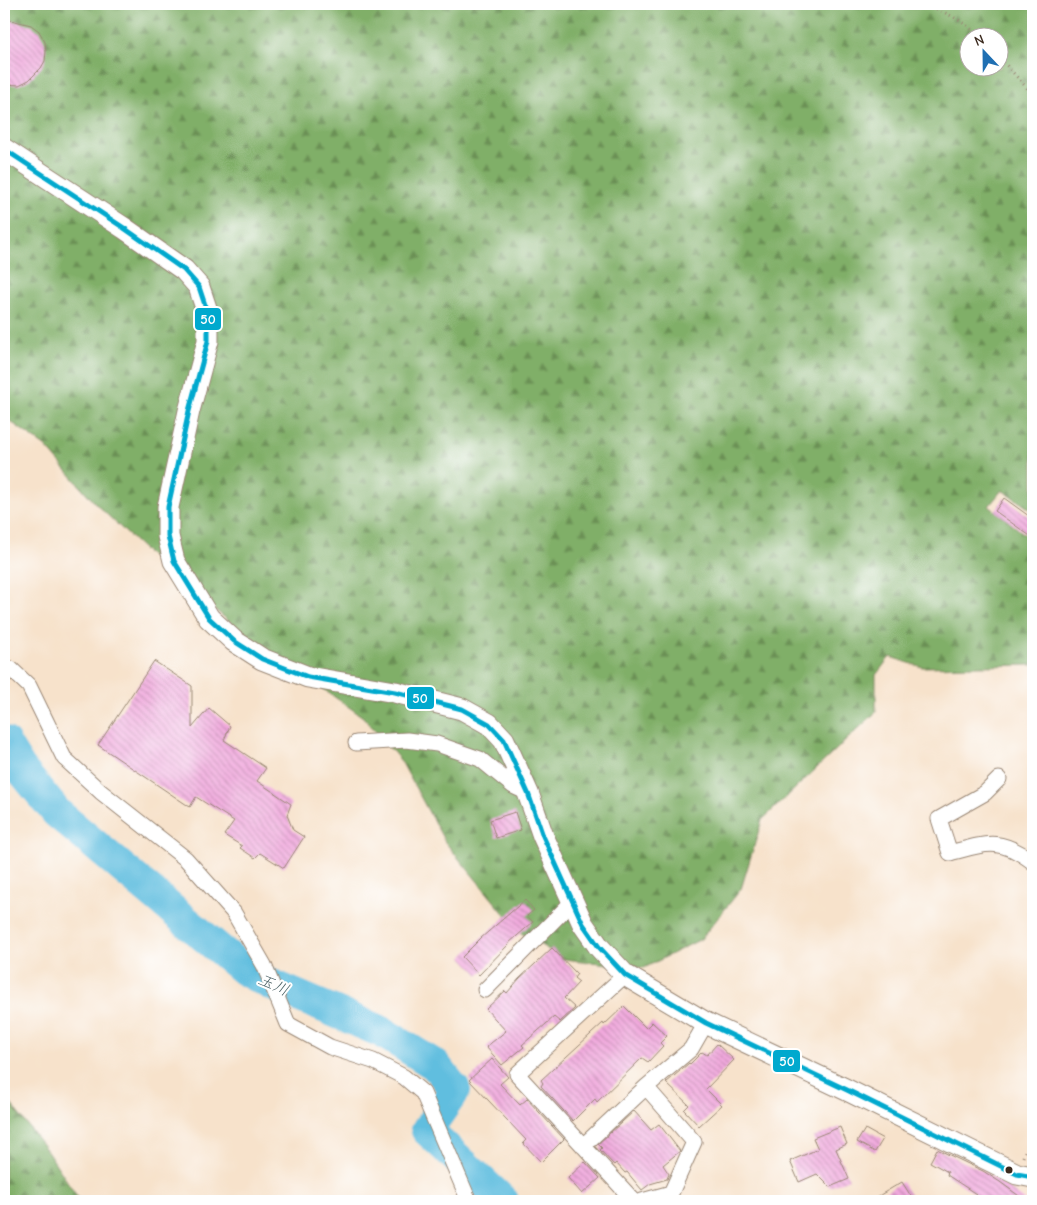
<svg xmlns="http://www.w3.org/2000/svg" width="1037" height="1205" viewBox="0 0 1037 1205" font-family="'Comic Neue','Klee One',sans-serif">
  <defs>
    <pattern id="forest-firs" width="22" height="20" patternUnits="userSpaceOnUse" patternTransform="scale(1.25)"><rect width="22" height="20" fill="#80af68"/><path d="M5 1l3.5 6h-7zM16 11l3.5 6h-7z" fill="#6a8f55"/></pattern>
    <pattern id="building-back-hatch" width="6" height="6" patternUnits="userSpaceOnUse" patternTransform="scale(1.25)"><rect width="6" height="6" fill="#f1a9dd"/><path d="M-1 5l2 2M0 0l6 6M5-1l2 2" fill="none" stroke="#c48ab3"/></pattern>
  </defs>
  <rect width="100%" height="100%" fill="#fff"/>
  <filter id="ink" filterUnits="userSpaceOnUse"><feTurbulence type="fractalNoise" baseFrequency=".02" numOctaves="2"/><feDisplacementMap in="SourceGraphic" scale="10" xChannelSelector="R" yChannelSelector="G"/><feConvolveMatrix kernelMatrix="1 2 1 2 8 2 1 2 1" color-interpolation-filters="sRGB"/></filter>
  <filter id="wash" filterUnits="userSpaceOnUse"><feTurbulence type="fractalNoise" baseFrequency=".0096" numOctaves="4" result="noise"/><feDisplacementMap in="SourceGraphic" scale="20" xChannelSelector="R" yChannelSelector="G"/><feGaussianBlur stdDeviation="1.12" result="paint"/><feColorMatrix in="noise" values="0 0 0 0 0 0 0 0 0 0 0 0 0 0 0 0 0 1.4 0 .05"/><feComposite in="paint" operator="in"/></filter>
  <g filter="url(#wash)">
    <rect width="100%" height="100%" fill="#f7e2cb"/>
    <path fill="url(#forest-firs)" stroke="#5e6c43" fill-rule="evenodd" d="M4,4h1029v507l-31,-21 -13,16 44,35v21l-2,5 2,1v97l-111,2 -32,-10 -14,18v37l-114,108 -21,69 -40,50 -57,29 -80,-9 -43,-26 -14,-16 -62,-75 -44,-81 -38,-44 -115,-81 -81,-64 -71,-68 -50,-57 -42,-30zM970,38h30v30h-30z
      M4,1095l44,57 32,49h-76z"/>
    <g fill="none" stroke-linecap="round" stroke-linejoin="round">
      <path stroke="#61bedf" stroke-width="32" d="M4,742l16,26 37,45 187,157 26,14 112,48 53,33 20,25 -28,40 76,71"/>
    </g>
    <g id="blocks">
      <path fill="url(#building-back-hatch)" d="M11,20l20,5 8,6 6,11 1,10 -1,9 -4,7 -12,12 -10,5 -15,-1v-62z
        M1004,498l29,21v19l-38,-27z
        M154,661l38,25v42l17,-20 21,18 -6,14 42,28 -9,13 34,23 -4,11 6,15 11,7 -20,31 -24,-15 -5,5 -15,-10 2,-2 -18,-11 10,-14 -38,-24 -6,10 -92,-62z
        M515,812l6,18 -25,8 -6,-18z
        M525,900l9,10 -7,6 6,6 -24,21v1l-30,31 -17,-18 19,-19z
        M552,948l25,26 -3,4 5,4 -15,16 11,10 -15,14 -6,-5 -32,28 2,2 -22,18 -16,-18 20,-16 -20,-22 19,-18 2,2 12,-14z
        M624,1006l22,22 6,-6 15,14 -7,7 3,3 -15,16 -6,-4 -45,44 -2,-3 -22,22 -32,-35 2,-3 -2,-3 62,-57 1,2z
        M717,1044l17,16 -28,29 16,16 -23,21 -15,-16 5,-5 -23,-22 23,-20 1,1 12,-12 5,3z
        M492,1059l16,18 -8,7 20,21 7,-6 37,40 -23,23 -18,-19 3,-3 -57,-60z
        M634,1111l17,19 8,-6 21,27 -17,14 6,9 -2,5 -17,5 -8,6 -15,-18 -2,1 -9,-10 -2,2 -14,-15 2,-2 -4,-4z
        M840,1127l7,17 -11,5 13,30 -19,8 -13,-13 -18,8 -9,-21 28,-12 -5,-11z
        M865,1129l18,10 -8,13 -18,-10z
        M937,1149l46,22 17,11 26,19h-44l-7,-6 1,-1 -29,-19 1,-3 -18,-10z
        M585,1162l15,16 -18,16 -14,-16z
        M902,1182l12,19h-44z"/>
    </g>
  </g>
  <g filter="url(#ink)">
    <use href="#blocks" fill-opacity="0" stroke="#998674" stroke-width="1"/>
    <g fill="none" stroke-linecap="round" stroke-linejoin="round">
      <g stroke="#998674" stroke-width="17">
        <path id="minor" d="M4,666l7,3 18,17 35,72 37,34 85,67 48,54 30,52 24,59 42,23 43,14 31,16 19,16 46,108
          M356,743l51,-3 30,4 43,15 33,27 15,7
          M999,779l-14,14 -46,26 11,34c37,-10 50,-16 83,9
          M625,975l-108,99 117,127
          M485,990l87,-88
          M583,1146l63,-59
          M642,1201l29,-8 23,-51 -48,-55 45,-38 15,-26"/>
      </g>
      <g stroke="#998674" stroke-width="23">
        <path id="secondary" d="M4,149l120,79 60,42 15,17 9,27v27l-19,70 -21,96v29l6,25 35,57 25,23 28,18 46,18 87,15 67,17 27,15 15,16 24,53 15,43 40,88 16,23 26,28 81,48 141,67 170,84 16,3"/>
      </g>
      <path stroke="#998674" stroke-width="3" stroke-dasharray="1 4" stroke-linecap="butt" d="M922,4c21,6 44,18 59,34
        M1000,58l33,37
        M1023,1157l10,-27"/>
      <use href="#minor" stroke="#fff" stroke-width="15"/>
      <use href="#secondary" stroke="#fff" stroke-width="21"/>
      <g stroke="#fff" stroke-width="9">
        <path id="bus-1" d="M4,149l120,79 60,42 15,17 9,27v27l-19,70 -21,96v29l6,25 35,57 25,23 28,18 46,18 87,15 67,17 27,15 15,16 24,53 15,43 40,88 16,23 26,28 81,48 141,67 170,84 16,3"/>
      </g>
      <use href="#bus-1" stroke="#00a9ce" stroke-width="5"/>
    </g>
  </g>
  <circle fill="#3b2a1e" stroke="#fff" stroke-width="2" cx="1009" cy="1170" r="4.5"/>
  <g text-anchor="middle" stroke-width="4" stroke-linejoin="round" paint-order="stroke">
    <g font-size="16" font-style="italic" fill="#485e62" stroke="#fff">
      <text transform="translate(274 984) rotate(24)" y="6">玉川</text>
    </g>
  </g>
  <g stroke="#fff" stroke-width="2">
    <rect x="194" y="307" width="28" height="24" rx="5" fill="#00a9ce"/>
    <rect x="406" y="686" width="29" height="24" rx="5" fill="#00a9ce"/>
    <rect x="772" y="1049" width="29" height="24" rx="5" fill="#00a9ce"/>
  </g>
  <g font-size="14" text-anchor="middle" font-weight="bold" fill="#fff">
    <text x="208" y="324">50</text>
    <text x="420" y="703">50</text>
    <text x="787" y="1066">50</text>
  </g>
  <rect width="1037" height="1205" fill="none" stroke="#fff" stroke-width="20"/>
  <g transform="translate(984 52) rotate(338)"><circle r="24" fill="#ffffff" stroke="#b1aaa5"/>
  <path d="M0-4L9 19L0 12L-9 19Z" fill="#1f6fb2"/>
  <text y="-8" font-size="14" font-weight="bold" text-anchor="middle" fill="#3b2a1e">N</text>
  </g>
</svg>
